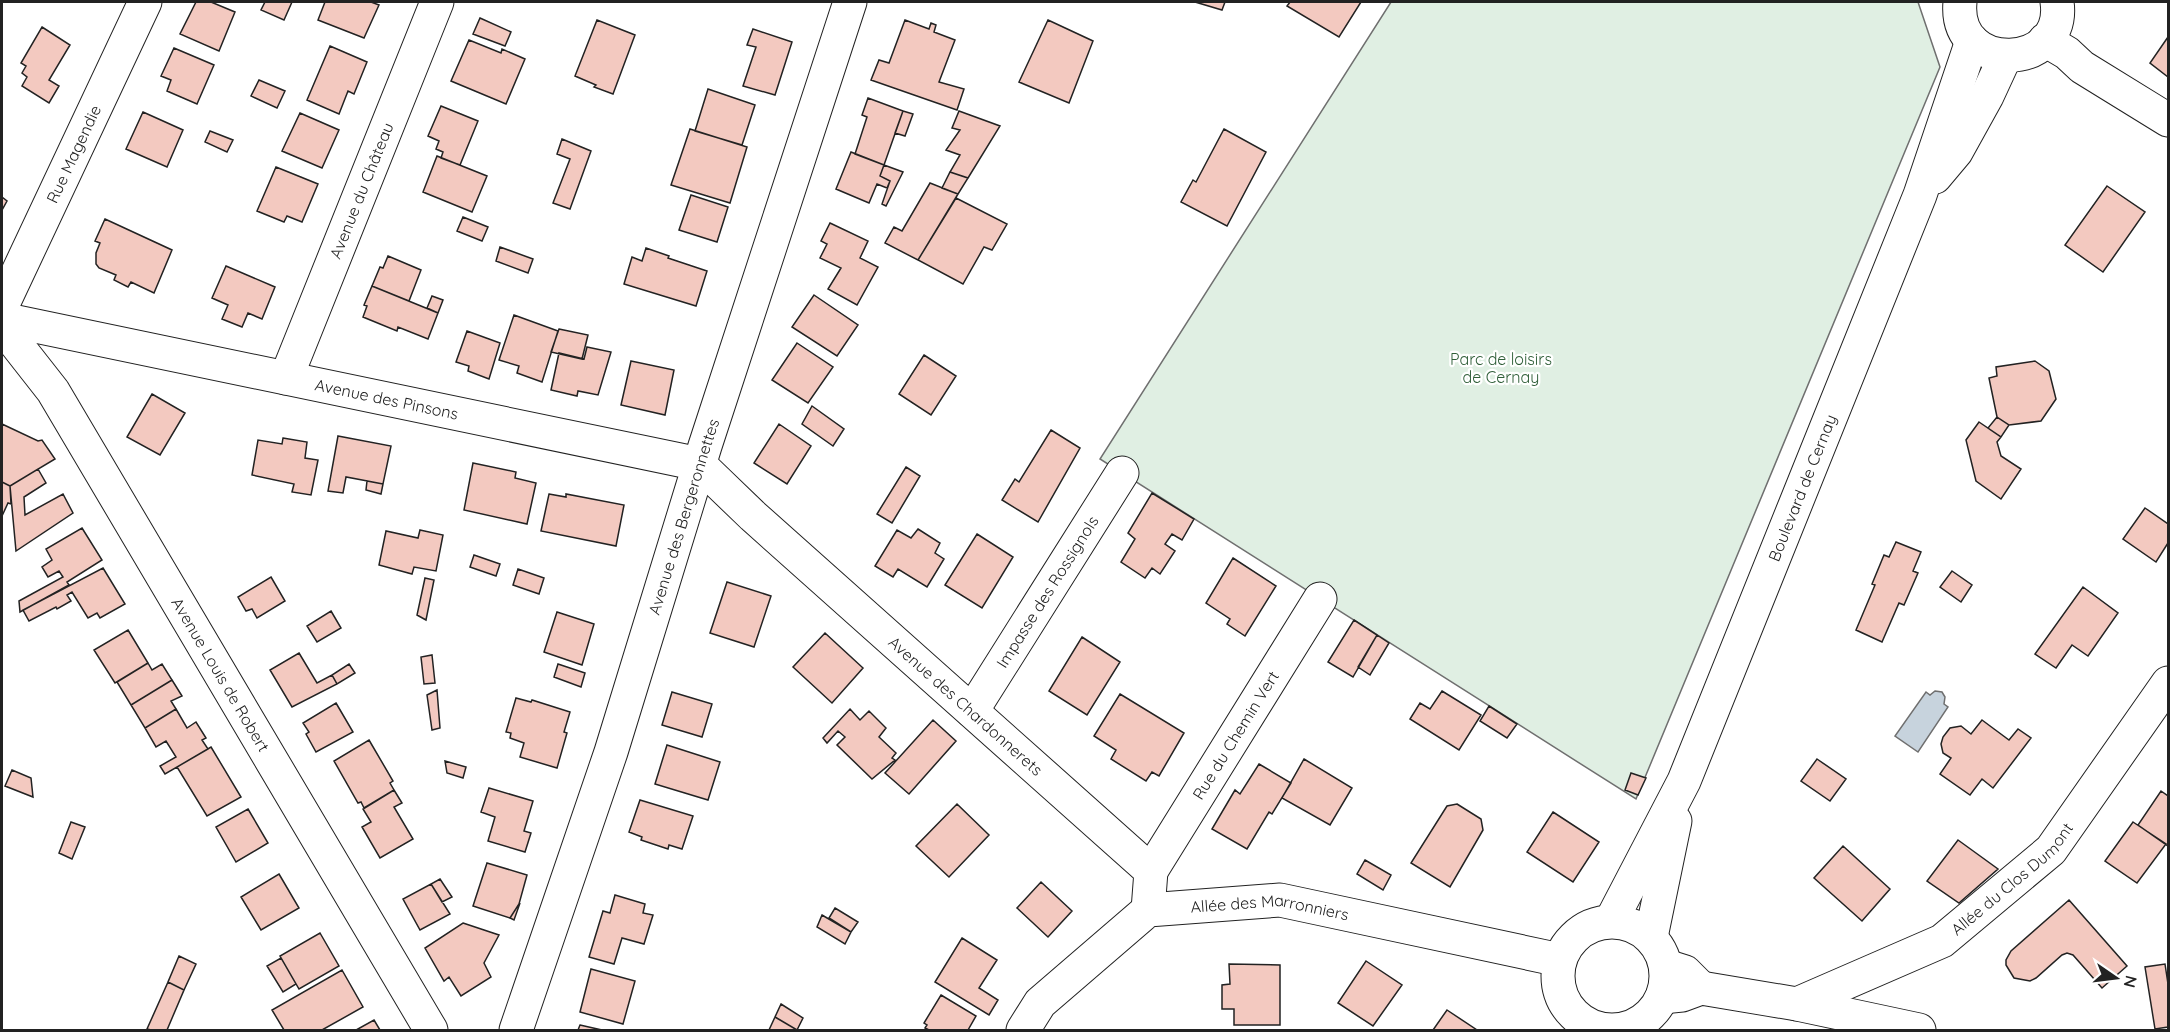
<svg xmlns="http://www.w3.org/2000/svg" width="2170" height="1032" viewBox="0 0 2170 1032" font-family="Quicksand,sans-serif">
  <rect width="100%" height="100%" fill="#fff"/>
  <path fill="#e0efe3" stroke="#6f6f6f" stroke-width="1.5" d="M1391,2h527l22,65 -304,732 -536,-340z"/>
  <path fill="#c7d3dd" stroke="#6f6f6f" stroke-width="1.5" d="M1935,691l7,1 3,5 -1,7 4,3 -30,45 -23,-16 31,-44 4,3z"/>
  <path fill="#f3c9c0" stroke="#222" stroke-width="1.5" d="M196,2h15l24,10 -16,39 -39,-17z
    M265,2h27l-8,18 -23,-10z
    M325,2h46l8,3 -15,33 -46,-18z
    M1195,2h30l-3,8z
    M1290,2h71l-22,35 -52,-31z
    M480,18l31,14 -6,14 -32,-12z
    M597,20l38,15 -22,59 -19,-7 2,-2 -21,-9z
    M905,20l24,9 2,-6 5,2 -2,7 21,8 -16,42 25,7 -7,21 -86,-30 8,-20 10,3z
    M1048,20l45,21 -24,62 -50,-21z
    M42,27l28,18 -21,35 10,6 -10,17 -27,-17 5,-9 -5,-4 4,-7 -5,-3z
    M753,29l39,13 -17,53 -32,-9 13,-39 -9,-2z
    M2168,37v40l-18,-14z
    M469,40l32,13 1,-4 23,10 -19,45 -55,-23z
    M330,46l37,16 -13,32 -6,-3 -9,23 -32,-14z
    M174,48l40,17 -17,39 -30,-13 4,-11 -10,-4z
    M259,80l26,11 -8,17 -26,-12z
    M708,89l47,16 -13,40 -47,-14z
    M868,98l35,13 -19,54 -29,-11 12,-37 -5,-2z
    M441,106l37,15 -18,44 -19,-7 2,-6 -7,-3 3,-8 -11,-5z
    M903,111l10,3 -8,22 -10,-3z
    M959,111l41,15 -32,52 -18,-6 10,-17 -14,-5 14,-20 -8,-2z
    M143,112l40,18 -16,37 -41,-18z
    M300,113l39,17 -17,38 -40,-17z
    M690,129l57,18 -17,56 -59,-18z
    M1224,129l42,23 -39,74 -46,-24 12,-22 3,2z
    M210,131l23,9 -6,12 -22,-10z
    M562,139l29,12 -21,58 -17,-6 17,-44 -13,-5z
    M851,152l33,13 -4,11 10,5 -3,7 -10,-4 -8,19 -33,-14z
    M437,156l50,20 -15,36 -49,-20z
    M884,165l19,7 -17,34 -4,-2 8,-23 -10,-5z
    M276,167l42,17 -16,38 -15,-6 -3,6 -27,-11z
    M950,172l18,6 -10,16 -16,-6z
    M930,183l28,11 -40,66 -33,-17 9,-16 8,4z
    M2107,186l38,26 -42,60 -38,-27z
    M691,195l37,12 -11,35 -38,-12z
    M2,197l5,4 -5,9z
    M956,198l51,26 -15,26 -8,-3 -21,37 -45,-24z
    M463,217l25,10 -6,14 -25,-10z
    M105,219l67,31 -18,43 -23,-11 -3,5 -14,-7 2,-5 -17,-7 -3,-4v-11l4,-10 -5,-2z
    M830,223l38,18 -8,17 18,9 -21,38 -29,-16 13,-21 -21,-10 7,-14 -6,-3z
    M500,247l33,12 -5,14 -32,-12z
    M646,248l23,8 -1,2 39,13 -11,35 -72,-22 8,-27 10,4z
    M388,256l33,14 -12,31 -37,-15 8,-19 3,1z
    M226,266l49,21 -13,32 -14,-6 -6,14 -20,-8 6,-14 -16,-7z
    M372,286l66,27 -10,26 -30,-12 -1,4 -34,-14 4,-11 -3,-1z
    M814,295l44,30 -21,31 -45,-29z
    M432,296l11,4 -5,13 -11,-5z
    M514,315l44,16 -16,51 -25,-9 2,-7 -20,-6z
    M559,329l29,6 -6,24 -31,-7z
    M467,331l33,12 -11,36 -21,-8 1,-5 -13,-4z
    M797,343l36,24 -25,36 -36,-23z
    M587,347l24,5 -13,43 -20,-4 -1,5 -26,-6 8,-37 25,6z
    M924,355l32,21 -25,39 -32,-21z
    M631,361l43,9 -9,45 -44,-10z
    M2035,361l14,10 7,28 -15,22 -32,4 -12,-8 -8,-39 8,-2 -1,-9z
    M152,394l33,19 -25,42 -33,-18z
    M812,406l32,23 -11,17 -31,-22z
    M1997,417l12,8 -8,12 -13,-9z
    M1979,422l22,15 -4,5 4,14 20,13 -20,30 -25,-18 -10,-41z
    M2,424l36,17 4,-1 13,19 -45,27 -8,-4z
    M779,424l32,22 -24,38 -33,-21z
    M1051,430l29,18 -42,74 -36,-22 13,-21 4,3z
    M338,436l53,10 -8,38 -37,-7 -3,16 -15,-2z
    M283,438l24,4 -2,16 13,2 -7,35 -19,-3 2,-8 -42,-9 6,-35 24,4z
    M473,463l43,9 -1,6 21,5 -9,41 -63,-14z
    M906,467l14,9 -28,47 -15,-9z
    M38,469l8,14 -22,14 1,18 38,-21 10,19 -57,38 -6,-65z
    M367,481l16,3 -2,10 -15,-4z
    M2,482l8,4 1,18 -3,-1 -6,13z
    M1152,493l42,26 -12,21 -10,-6 -7,10 10,7 -15,23 -8,-6 -7,10 -24,-16 14,-23 -7,-6z
    M549,494l17,3v-3l58,11 -8,41 -75,-15z
    M2145,508l23,16v19l-12,19 -33,-23z
    M82,528l20,32 -35,22 2,3 -49,27 -1,-11 44,-24 -4,-6 -11,6 -6,-10 10,-7 -6,-11z
    M918,529l22,14 -5,10 9,6 -17,28 -29,-18 -5,8 -18,-11 22,-36 14,8z
    M420,530l23,5 -7,36 -22,-4 -2,7 -33,-9 7,-34 32,7z
    M977,534l36,23 -31,51 -37,-23z
    M1896,542l25,10 -8,19 5,2 -14,32 -5,-2 -17,39 -26,-12 19,-45 -3,-1 12,-29 5,2z
    M474,555l26,9 -4,12 -26,-9z
    M1233,558l43,28 -31,50 -18,-12 3,-5 -24,-16z
    M103,568l22,36 -25,14 -3,-5 -9,5 -16,-26 -5,3 4,6 -14,8 -1,-2 -27,14 -6,-11z
    M518,569l26,9 -5,16 -26,-9z
    M1952,571l20,14 -11,17 -21,-15z
    M271,577l14,24 -28,17 -5,-9 -6,2 -8,-14z
    M425,578l9,2 -8,40 -9,-5z
    M727,582l44,14 -17,51 -44,-14z
    M2083,587l35,26 -30,43 -16,-11 -16,23 -21,-14z
    M331,611l10,17 -24,14 -10,-16z
    M557,612l37,12 -12,41 -38,-13z
    M1354,620l23,15 -24,42 -25,-15z
    M128,630l20,33 -33,20 -21,-33z
    M825,633l38,35 -31,35 -39,-36z
    M1377,635l12,8 -19,32 -12,-8z
    M1082,637l38,25 -33,53 -38,-24z
    M299,653l18,30 15,-8 5,9 -45,23 -22,-37z
    M432,655l3,28 -11,1 -3,-27z
    M148,663l4,7 10,-6 10,16 -41,25 -14,-23z
    M349,664l6,9 -18,11 -5,-9z
    M558,664l27,9 -4,14 -27,-10z
    M172,680l10,16 -11,5 5,8 -31,19 -14,-23z
    M437,690l3,38 -8,2 -5,-35z
    M1442,691l39,24 -22,35 -49,-31 10,-16 10,6z
    M672,692l40,12 -10,33 -40,-12z
    M1120,694l64,39 -25,43 -7,-4 -6,9 -35,-22 5,-9 -22,-14z
    M516,698l15,4 1,-2 38,12 -6,20 3,1 -10,35 -37,-11 4,-14 -14,-5 1,-5 -5,-1z
    M336,703l17,29 -37,20 -10,-18 3,-2 -6,-9z
    M1489,706l28,18 -10,14 -27,-17z
    M176,709l11,19 9,-6 10,16 -4,2 6,9 -43,25 -5,-8 16,-9 -10,-16 -10,6 -11,-19z
    M850,709l10,11 9,-9 17,17 -7,9 17,16 -4,5 3,2 -23,19 -35,-34 8,-8 -7,-6 -11,12 -4,-5z
    M933,720l23,21 -47,53 -24,-21z
    M1982,720l27,20 9,-11 13,9 -38,50 -11,-9 -12,16 -30,-21 11,-16 -8,-5 -2,-9 2,-7 7,-9 11,-2 10,8z
    M369,740l24,41 -3,2 4,7 -30,18 -3,-6 -3,1 -24,-42z
    M667,745l53,17 -12,38 -53,-16z
    M211,747l30,50 -34,19 -30,-49z
    M1304,759l48,29 -22,37 -48,-27z
    M1817,759l29,20 -16,22 -29,-20z
    M445,761l21,6 -3,11 -16,-5z
    M1259,764l32,19 -19,31 -3,-2 -22,37 -35,-20 23,-39 5,4z
    M12,770l19,8 2,19 -28,-11z
    M1631,773l15,5 -8,17 -13,-5z
    M489,788l44,13 -9,30 7,2 -6,19 -37,-11 7,-24 -14,-5z
    M394,790l8,13 -8,4 19,32 -33,19 -18,-31 9,-5 -8,-13z
    M2161,791l7,5v50l-30,-21z
    M640,800l53,16 -11,33 -13,-4 -1,4 -27,-9 1,-3 -13,-5z
    M957,804l32,31 -40,42 -33,-31z
    M1457,804l24,15 2,11 -33,57 -39,-24 36,-57z
    M248,809l20,34 -32,19 -20,-35z
    M1553,812l46,30 -26,40 -46,-30z
    M71,822l14,5 -13,32 -13,-6z
    M2133,822l33,22 -29,39 -32,-22z
    M1958,840l40,29 -39,34 -32,-22z
    M1843,846l47,43 -28,32 -48,-43z
    M1365,860l26,15 -8,15 -26,-16z
    M487,863l40,12 -8,29 -9,14 -37,-12z
    M279,874l20,34 -38,22 -20,-33z
    M440,879l12,18 -10,5 -11,-18z
    M1041,882l31,29 -24,26 -31,-29z
    M431,884l19,30 -30,16 -17,-31z
    M615,895l30,9 -2,9 10,2 -9,29 -22,-6 -8,26 -25,-7 14,-46 7,2z
    M2069,900l58,66 -25,22 -29,-33 -6,-2 -5,2 -26,23 -6,3 -16,-3 -8,-13v-5l5,-9z
    M520,903l-6,17 -4,-2 9,-14z
    M835,908l23,14 -7,10 -22,-14z
    M822,915l29,17 -6,12 -28,-17z
    M463,923l36,12 -15,28 7,14 -30,19 -12,-19 -5,4 -19,-33z
    M320,933l19,33 -40,23 -19,-33z
    M962,938l35,22 -18,28 19,12 -9,15 -54,-33z
    M179,956l17,8 -12,26 -16,-8z
    M281,958l15,26 -13,8 -16,-26z
    M1366,961l36,24 -29,41 -35,-23z
    M1229,964l51,1v60h-46v-16h-12v-24l8,-1z
    M2165,964l3,20v43l-13,2 -10,-62z
    M591,969l44,12 -12,43 -43,-12z
    M342,970l21,37 -41,23h-38l-12,-20z
    M168,982l16,8 -17,40h-16l-4,-1z
    M941,995l35,21 -8,14h-39l-4,-2 2,-3 -3,-2z
    M781,1004l22,14 -6,12 -22,-13z
    M1447,1010l30,20h-44z
    M775,1017l22,13h1h-29z
    M374,1020l6,10h-24z
    M580,1025l22,5h-24z"/>
  <g fill="none" stroke-linecap="round" stroke-linejoin="round">
    <g stroke="#222" stroke-width="35">
      <g id="minor">
        <path d="M2045,40l22,13 15,14 86,53"/>
        <path id="s1" d="M2,306l143,-304"/>
        <path id="s2" d="M2,319l697,145 54,52 398,355 -3,39"/>
        <path id="s3" d="M2,326l51,65 378,639"/>
        <path id="s4" d="M286,378l151,-376"/>
        <path id="s5" d="M972,711l150,-238"/>
        <path id="s6" d="M1151,871l169,-272"/>
        <path d="M1666,966l19,6 16,16"/>
        <path d="M1662,997l20,-2 19,-7 96,16 122,26"/>
        <path id="s7" d="M1797,1004l145,-63 109,-91 117,-167"/>
        <path id="s8" d="M516,1030l95,-278 94,-306 145,-444"/>
        <path id="s9" d="M1023,1030l17,-27 108,-93 132,-10 280,60"/>
      </g>
    </g>
    <g stroke="#222" stroke-width="35">
      <g id="tertiary">
        <path d="M1960,2c-7,73 107,69 97,0"/>
        <path d="M1935,177l21,-25 31,-56 18,-39"/>
        <path id="s10" d="M1611,921l73,-140 236,-586 52,-154"/>
        <circle cx="1612" cy="976" r="54"/>
        <path d="M1651,937l24,-116"/>
      </g>
    </g>
    <use href="#minor" stroke="#fff" stroke-width="33"/>
    <use href="#tertiary" stroke="#fff" stroke-width="33"/>
  </g>
  <g text-anchor="middle" stroke-width="4.5" stroke-linejoin="round" paint-order="stroke">
    <g font-size="16" fill="#222" stroke="#fff">
      <text dy="6" stroke="none"><textPath href="#s1" startOffset="168">Rue Magendie</textPath></text>
      <text dy="6" stroke="none"><textPath href="#s4" startOffset="202">Avenue du Château</textPath></text>
      <text dy="6" stroke="none"><textPath href="#s2" startOffset="393">Avenue des Pinsons</textPath></text>
      <text dy="6" stroke="none"><textPath href="#s10" startOffset="474">Boulevard de Cernay</textPath></text>
      <text dy="6" stroke="none"><textPath href="#s8" startOffset="540">Avenue des Bergeronnettes</textPath></text>
      <text dy="6" stroke="none"><textPath href="#s5" startOffset="141">Impasse des Rossignols</textPath></text>
      <text dy="6" stroke="none"><textPath href="#s3" startOffset="412">Avenue Louis de Robert</textPath></text>
      <text dy="6" stroke="none"><textPath href="#s2" startOffset="1072">Avenue des Chardonnerets</textPath></text>
      <text dy="6" stroke="none"><textPath href="#s6" startOffset="160">Rue du Chemin Vert</textPath></text>
      <text dy="6" stroke="none"><textPath href="#s7" startOffset="252">Allée du Clos Dumont</textPath></text>
      <text dy="6" stroke="none"><textPath href="#s9" startOffset="297">Allée des Marronniers</textPath></text>
    </g>
    <g font-size="16" fill="#2f5e38" stroke="#fff">
      <text x="1501" y="365">Parc de loisirs<tspan x="1501" dy="18">de Cernay</tspan></text>
    </g>
  </g>
  <rect width="2170" height="1032" fill="none" stroke="#222222" stroke-width="6"/>
  <g transform="translate(2116 978) rotate(104)" stroke="#ffffff" stroke-width="4.5" paint-order="stroke">
  <path d="M0-4.5L10 22L0 15L-10 22Z" fill="#222222"/>
  <text y="-9" font-size="16" font-weight="bold" text-anchor="middle" fill="#222222">N</text>
  </g>
</svg>
